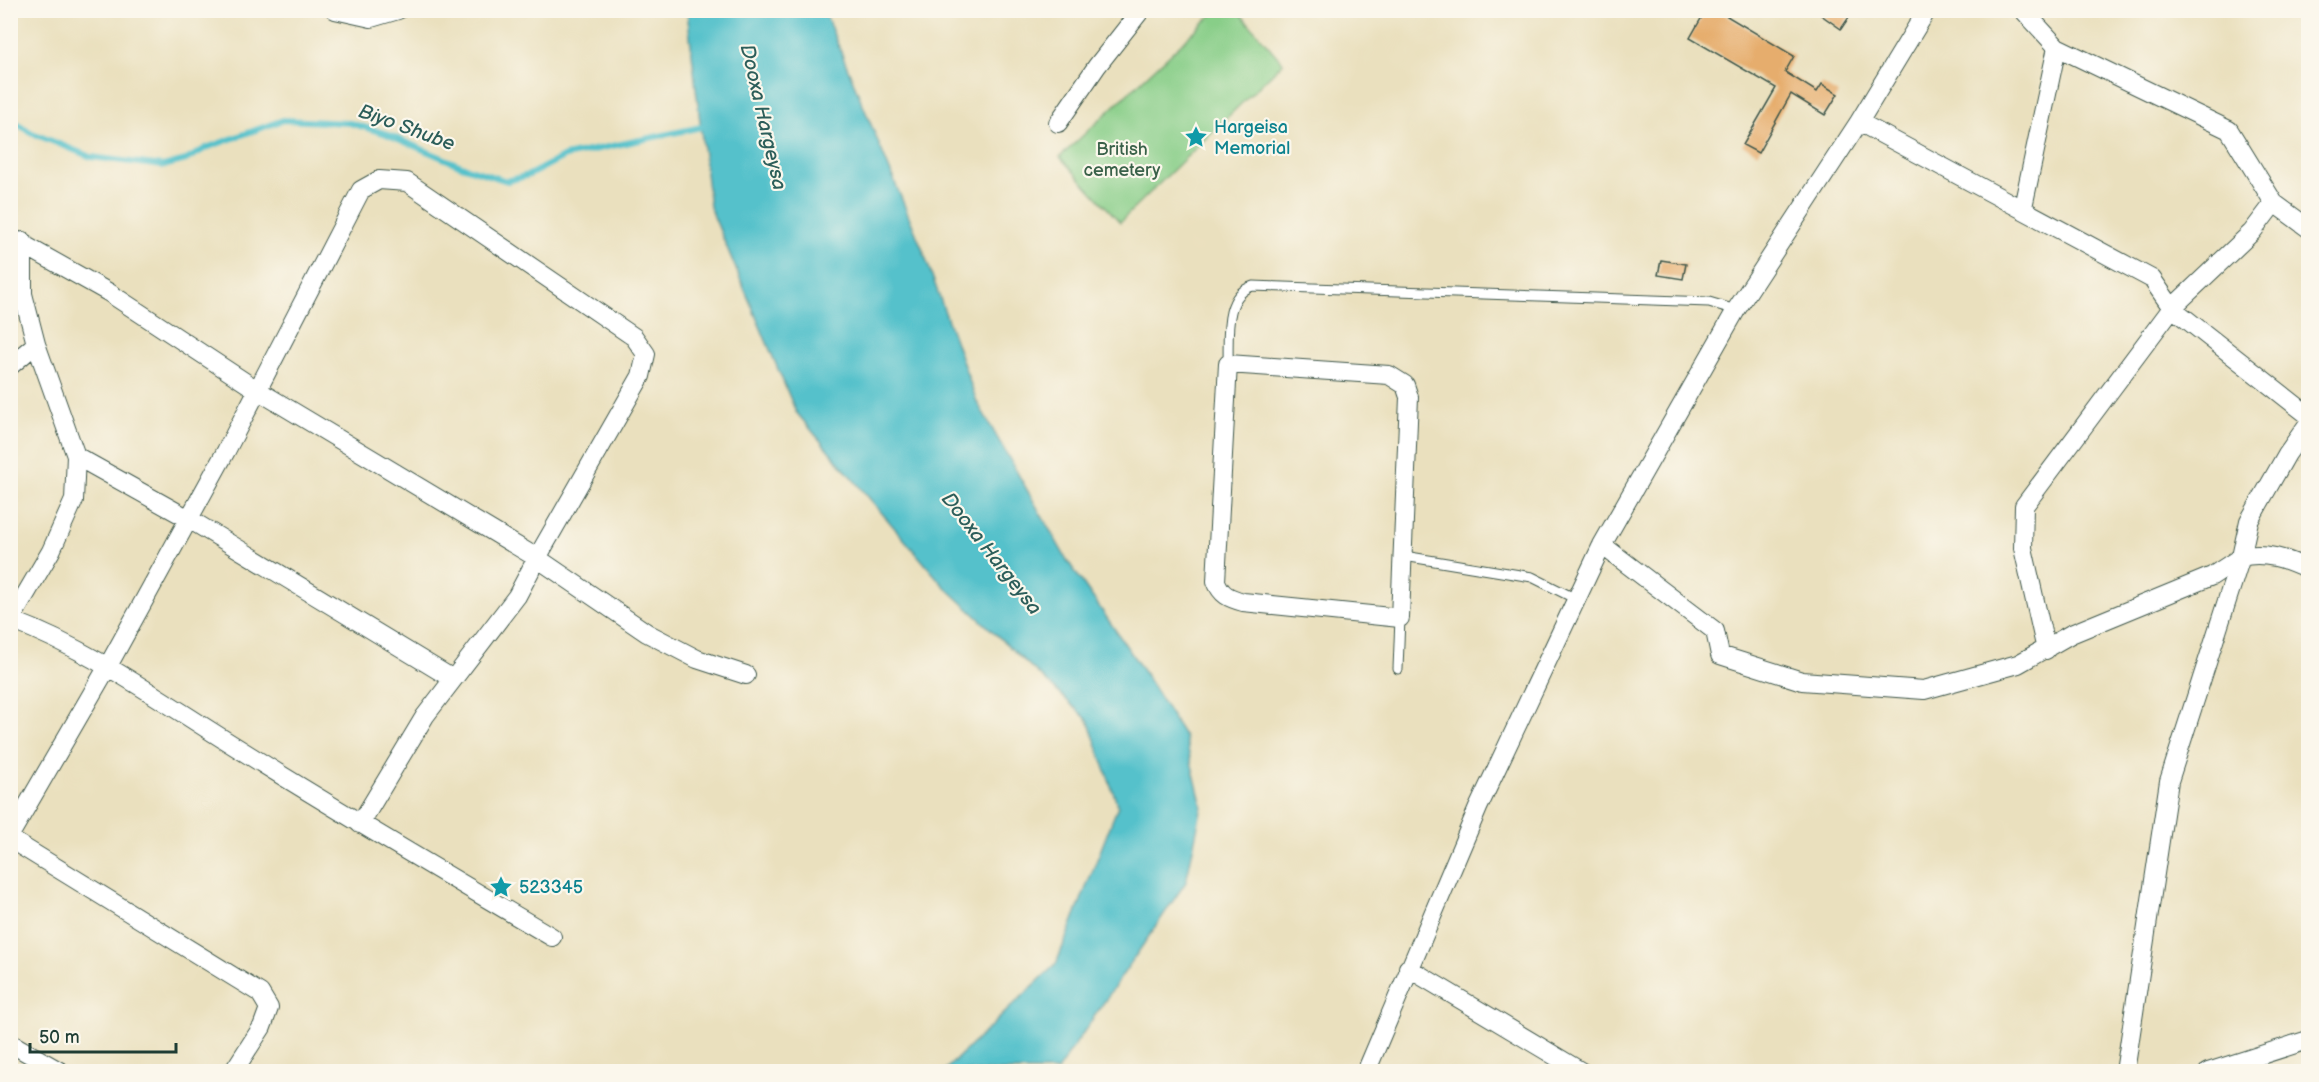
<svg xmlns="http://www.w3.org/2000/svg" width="2319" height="1082" viewBox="0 0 2319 1082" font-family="'Balsamiq Sans',sans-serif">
  <rect width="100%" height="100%" fill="#fbf7ec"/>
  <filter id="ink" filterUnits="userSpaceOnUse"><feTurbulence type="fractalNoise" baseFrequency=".0167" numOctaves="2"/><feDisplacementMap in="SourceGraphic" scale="12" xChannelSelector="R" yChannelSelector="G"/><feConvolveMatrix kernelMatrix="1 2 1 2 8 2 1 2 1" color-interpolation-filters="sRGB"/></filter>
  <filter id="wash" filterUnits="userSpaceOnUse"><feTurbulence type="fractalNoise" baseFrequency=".008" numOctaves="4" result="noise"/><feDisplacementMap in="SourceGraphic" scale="24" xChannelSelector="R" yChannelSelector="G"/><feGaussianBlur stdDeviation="1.35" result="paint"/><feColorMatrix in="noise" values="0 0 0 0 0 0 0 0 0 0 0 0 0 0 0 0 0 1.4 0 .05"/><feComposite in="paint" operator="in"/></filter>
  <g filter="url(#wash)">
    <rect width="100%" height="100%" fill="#eae0be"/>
    <path fill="#88ce88" stroke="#54865e" stroke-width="1.5" d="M1216,11h22l45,52 -163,159 -60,-65z"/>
    <path fill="#54c1cb" stroke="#3a7f80" stroke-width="1.5" d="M687,11h137l98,237 55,154 90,158 73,106 45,71 17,69 -16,76 -129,189h-113l112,-107 62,-158 -30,-86 -145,-135 -147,-173 -86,-205z"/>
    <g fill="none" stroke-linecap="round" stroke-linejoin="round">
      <path stroke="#54c1cb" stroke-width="6" d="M10,119l22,14 59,24 72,9 23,-6 20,-12 77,-28 67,3 34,10 80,34 43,14 22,-6 36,-19 141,-30"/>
    </g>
    <g id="blocks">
      <path fill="#e6ad6d" d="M1706,10h11l77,46 -9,16 32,20 5,-8 16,10 -13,21 -34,-21 -33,59 -15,-8 33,-57 -86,-50z
        M1814,10h40l-13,19z
        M1661,260l25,4 -3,15 -25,-4z"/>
    </g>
  </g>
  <g filter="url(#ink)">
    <use href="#blocks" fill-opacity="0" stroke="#3d5549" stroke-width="1.5"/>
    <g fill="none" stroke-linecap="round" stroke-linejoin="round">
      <g stroke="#3d5549" stroke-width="11">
        <path id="lane" d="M1228,364c1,-26 -5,-69 25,-78l456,16 27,8
          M1404,556l128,21 44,22
          M1398,669l2,-51"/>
      </g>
      <g stroke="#3d5549" stroke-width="20">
        <path id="street" d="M335,10l36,8 27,-8
          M2023,10l34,37 172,83 45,73 -22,29 -80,76 -148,198 -1,42 23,102
          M1859,122l293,157 20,29 136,107
          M1058,123l39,-57 44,-56
          M2274,203l34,25
          M2023,207l34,-160
          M10,237l98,55 149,98 280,168 -20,38 -92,120 -65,108
          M1228,364l161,11 16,10 4,12 -9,221 -157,-16c-14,-4 -22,-7 -27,-21z
          M10,366l26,-22
          M76,456l113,63 264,160
          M1602,545l113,86 5,24 82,26 122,9 94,-26 53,-30 141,-58 29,-19 8,-36 38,-67 21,-30
          M11,620c85,32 156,85 233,132 102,64 205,124 308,185
          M10,621l41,-70 23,-51 2,-44 -40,-112 -13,-50v-53
          M10,835l98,-169 118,-215 135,-261 18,-10 28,2 227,155 12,17 -5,22 -104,182 110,75 50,26 49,16
          M10,839l250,154 9,15 -7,19 -29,45
          M1408,968l174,104
          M10,1043l51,29
          M1366,1072l112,-264 124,-263 134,-235 123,-188 68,-112
          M2125,1072l44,-291 72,-224c23,-6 46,2 67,12
          M2208,1072l100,-32"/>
      </g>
      <use href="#lane" stroke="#fff" stroke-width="9"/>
      <use href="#street" stroke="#fff" stroke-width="18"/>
    </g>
  </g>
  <defs>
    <g id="sight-bare" transform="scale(1.8)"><path d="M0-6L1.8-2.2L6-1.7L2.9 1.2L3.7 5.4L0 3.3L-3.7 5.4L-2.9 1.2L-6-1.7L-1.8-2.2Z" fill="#0f9aa8" stroke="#fbf7ec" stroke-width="2.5" paint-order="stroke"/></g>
  </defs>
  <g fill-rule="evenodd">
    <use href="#sight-bare" x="1196" y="137"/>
    <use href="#sight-bare" x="501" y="887"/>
  </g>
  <g text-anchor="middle" stroke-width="4.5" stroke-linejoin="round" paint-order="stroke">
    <g font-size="18" fill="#0d838f" stroke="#fbf7ec" text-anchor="start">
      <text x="1214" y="133">Hargeisa<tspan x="1214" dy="21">Memorial</tspan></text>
      <text x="519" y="893">523345</text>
    </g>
    <g font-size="18" fill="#396149" stroke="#fbf7ec">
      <text x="1122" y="155">British<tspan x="1122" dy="21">cemetery</tspan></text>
    </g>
    <g font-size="20" font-style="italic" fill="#2c5e5a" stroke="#fbf7ec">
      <text transform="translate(764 117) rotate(77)" y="7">Dooxa Hargeysa</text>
      <text transform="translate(407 127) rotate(20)" y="7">Biyo Shube</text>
      <text transform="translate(992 553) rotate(52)" y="7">Dooxa Hargeysa</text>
    </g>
  </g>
  <rect width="2319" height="1082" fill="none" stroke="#fbf7ec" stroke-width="36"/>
  <path d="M30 1043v9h146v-9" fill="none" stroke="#1f3d34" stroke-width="3"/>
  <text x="39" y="1043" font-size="18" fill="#1f3d34" stroke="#fbf7ec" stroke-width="4.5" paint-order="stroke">50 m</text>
</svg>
